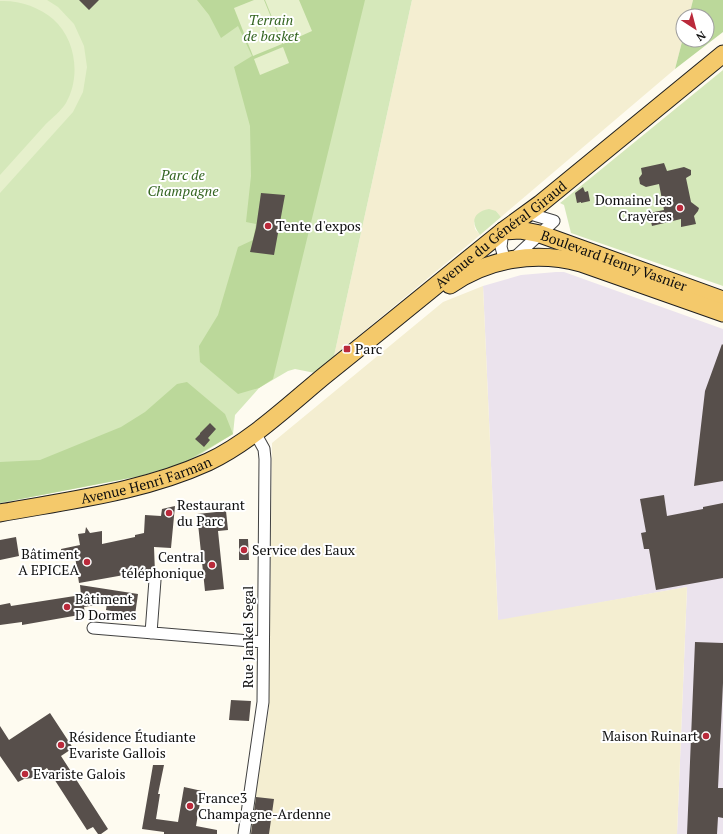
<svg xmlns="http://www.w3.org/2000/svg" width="723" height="834" viewBox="0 0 723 834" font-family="'PT Serif',serif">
  <rect width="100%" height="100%" fill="#fefbf0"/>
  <path fill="#ebe3ed" d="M556,272h8l159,57v505h-46l10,-247 -189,34 -15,-335 38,-11z"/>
  <path fill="#f4eed1" d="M412,0h281l-4,16h-6v22l-8,31 -174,148 -5,-6 -22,11 1,7 5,6 -146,121z
    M483,286l15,334 189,-33 -10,247h-428l20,-125 3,-266 171,-141z"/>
  <path fill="#d5e8ba" d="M0,0h412l-78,356 -19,17 -20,-4 -7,2 -29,17 -24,27 -2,19 -37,23 -24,10 -32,9 -140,27z
    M723,70v216l-152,-53 -7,-28 -4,-2z
    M489,209l7,2 5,6 -21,18c-10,-13 -7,-23 9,-26z"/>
  <path fill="#bbd89a" d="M197,0h168l-92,379 -14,9 -21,6 -38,-32 -1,-16 19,-31 20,-68 15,-7 3,-16 -10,-2 5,-46 -1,-50 -16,-59 18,-11 -14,-30 -17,12 -12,-23z
    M693,0h30v32l-48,37 8,-31v2h24v-24h-18z
    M187,382l38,32 8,20 -48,28 -45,14 -140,27v-41l40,-2 81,-33 24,-15 32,-28z"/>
  <path fill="#e6f0cc" d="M0,0h47l11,7 16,17 10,22 3,21 -4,25 -10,20 -73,81v-18c15,-17 30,-33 45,-50 7,-7 16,-14 21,-22 15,-26 10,-64 -13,-84 -14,-12 -34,-19 -53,-18z
    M254,0h10l18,44 -29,12 -19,-48z
    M265,0h34l13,31 -29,13z
    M283,47l6,16 -29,12 -6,-16z"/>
  <path fill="#574f4b" d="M79,0h20l-10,10z
    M664,163l3,8 17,-4 7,3v5l-5,3 5,24 8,6 -1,3 -4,5 2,8 -15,3v-8l-29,7 -3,-13 15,-3 -5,-26 -13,3 -6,-3 -1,-6 3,-4 -1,-6z
    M583,187l2,5 3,-1 2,10 -9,2v-1l-4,1 -2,-10z
    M261,193l24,2 -11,60 -24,-3 6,-24z
    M722,344l1,1v136l-29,5 11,-95z
    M210,423l6,6 -8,9 2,2 -6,7 -9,-8 5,-5v-1z
    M664,495l3,21 36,-7v-2l20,-4v75l-67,12 -7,-41h-5l-3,-16 5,-1 -6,-33z
    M175,506l-4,42 -17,-1 1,26 -14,-1 -62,11 -4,-27 -13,2 -1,-9 19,-4 -2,-11 7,-1 1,-6 4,6 12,-2v13l33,-7v-2l9,-2 1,-18 16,1 1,-7z
    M226,511l2,19 -10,1 6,58 -19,2 -8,-77z
    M16,537l3,19 -19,4v-20z
    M239,539h9l1,21h-10z
    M80,585l58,9 -3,21 -29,-5 1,-7 -23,4 1,7 -63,11v-3l-22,3v-20l10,-2 1,3 70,-11z
    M695,642l28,1v40l-5,105h5v30l-5,-1 -1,17h-30z
    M231,700l20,1 -2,20 -20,-1z
    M50,713l23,35 -12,8 47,73 -7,5h-3l-5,-7 -6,3 -40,-62 -15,10 -8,1 -6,3 -18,-26v-30l9,14z
    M153,765h11l-6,29h2l-4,25 22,3 6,-35 18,4 -6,35 21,4v4h-53v-2l-22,-3z
    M256,797l18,2 -5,35h-18z"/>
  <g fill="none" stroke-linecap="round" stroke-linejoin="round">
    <g stroke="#414141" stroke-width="13">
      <path id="street" d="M527,213l27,8
        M503,231l-2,16 4,14
        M513,259l41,-38
        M93,628l170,14
        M151,633l4,-53
        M244,834l19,-132 2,-243 -1,-10 -5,-9"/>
    </g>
    <g stroke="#1f1f1f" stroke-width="19">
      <g id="primary">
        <path id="s1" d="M503,231l17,-1 20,4 183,66"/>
        <path d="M450,285c39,-27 86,-34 131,-22l142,50"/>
        <path id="s2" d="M0,513c70,-13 142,-21 208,-51 41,-19 81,-57 116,-86 60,-48 119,-96 179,-145l37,-27 183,-150"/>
      </g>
    </g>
    <use href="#street" stroke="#fff" stroke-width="11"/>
    <use href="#primary" stroke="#f4c96b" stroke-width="17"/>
  </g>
  <g fill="#ba2a3b" stroke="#fff" stroke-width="1.5">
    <circle cx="680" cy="208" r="4"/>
    <circle cx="268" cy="226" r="4"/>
    <rect x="343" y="345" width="8" height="8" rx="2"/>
    <circle cx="169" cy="513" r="4"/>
    <circle cx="244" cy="550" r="4"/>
    <circle cx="87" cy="562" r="4"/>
    <circle cx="212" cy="565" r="4"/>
    <circle cx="67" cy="607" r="4"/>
    <circle cx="706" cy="736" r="4"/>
    <circle cx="61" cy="745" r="4"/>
    <circle cx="25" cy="774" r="4"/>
    <circle cx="190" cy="806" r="4"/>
  </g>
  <g text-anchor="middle" stroke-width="4" stroke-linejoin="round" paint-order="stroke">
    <g font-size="14" font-style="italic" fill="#336420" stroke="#fff">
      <text x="271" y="25">Terrain<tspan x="271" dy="16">de basket</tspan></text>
      <text x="183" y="180">Parc de<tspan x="183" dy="16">Champagne</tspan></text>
    </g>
    <g font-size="14" fill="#0e0e0e" stroke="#fff" text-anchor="start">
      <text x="672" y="205" text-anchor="end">Domaine les<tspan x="672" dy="16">Crayères</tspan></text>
      <text x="276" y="231">Tente d'expos</text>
      <text x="355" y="354">Parc</text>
      <text x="177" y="510">Restaurant<tspan x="177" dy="16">du Parc</tspan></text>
      <text x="252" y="555">Service des Eaux</text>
      <text x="79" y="559" text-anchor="end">Bâtiment<tspan x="79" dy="16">A EPICEA</tspan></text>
      <text x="204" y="562" text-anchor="end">Central<tspan x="204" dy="16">téléphonique</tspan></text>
      <text x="75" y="604">Bâtiment<tspan x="75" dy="16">D Dormes</tspan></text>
      <text x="698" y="741" text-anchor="end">Maison Ruinart</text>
      <text x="69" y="742">Résidence Étudiante<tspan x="69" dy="16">Evariste Gallois</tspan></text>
      <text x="33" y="779">Evariste Galois</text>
      <text x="198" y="803">France3<tspan x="198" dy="16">Champagne-Ardenne</tspan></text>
    </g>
    <g font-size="14" fill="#0e0e0e" stroke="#fff">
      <text dy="5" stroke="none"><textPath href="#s2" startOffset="586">Avenue du Général Giraud</textPath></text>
      <text dy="5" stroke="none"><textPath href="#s1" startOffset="116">Boulevard Henry Vasnier</textPath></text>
      <text dy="5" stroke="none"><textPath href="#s2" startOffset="150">Avenue Henri Farman</textPath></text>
      <text transform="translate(248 637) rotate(-90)" y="5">Rue Jankel Segal</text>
    </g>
  </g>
  <g transform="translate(695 28) rotate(144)"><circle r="19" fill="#ffffff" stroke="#9f9f9f"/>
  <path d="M0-3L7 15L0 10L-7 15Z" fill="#ba2a3b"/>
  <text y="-6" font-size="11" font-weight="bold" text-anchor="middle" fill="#0e0e0e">N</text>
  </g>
</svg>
